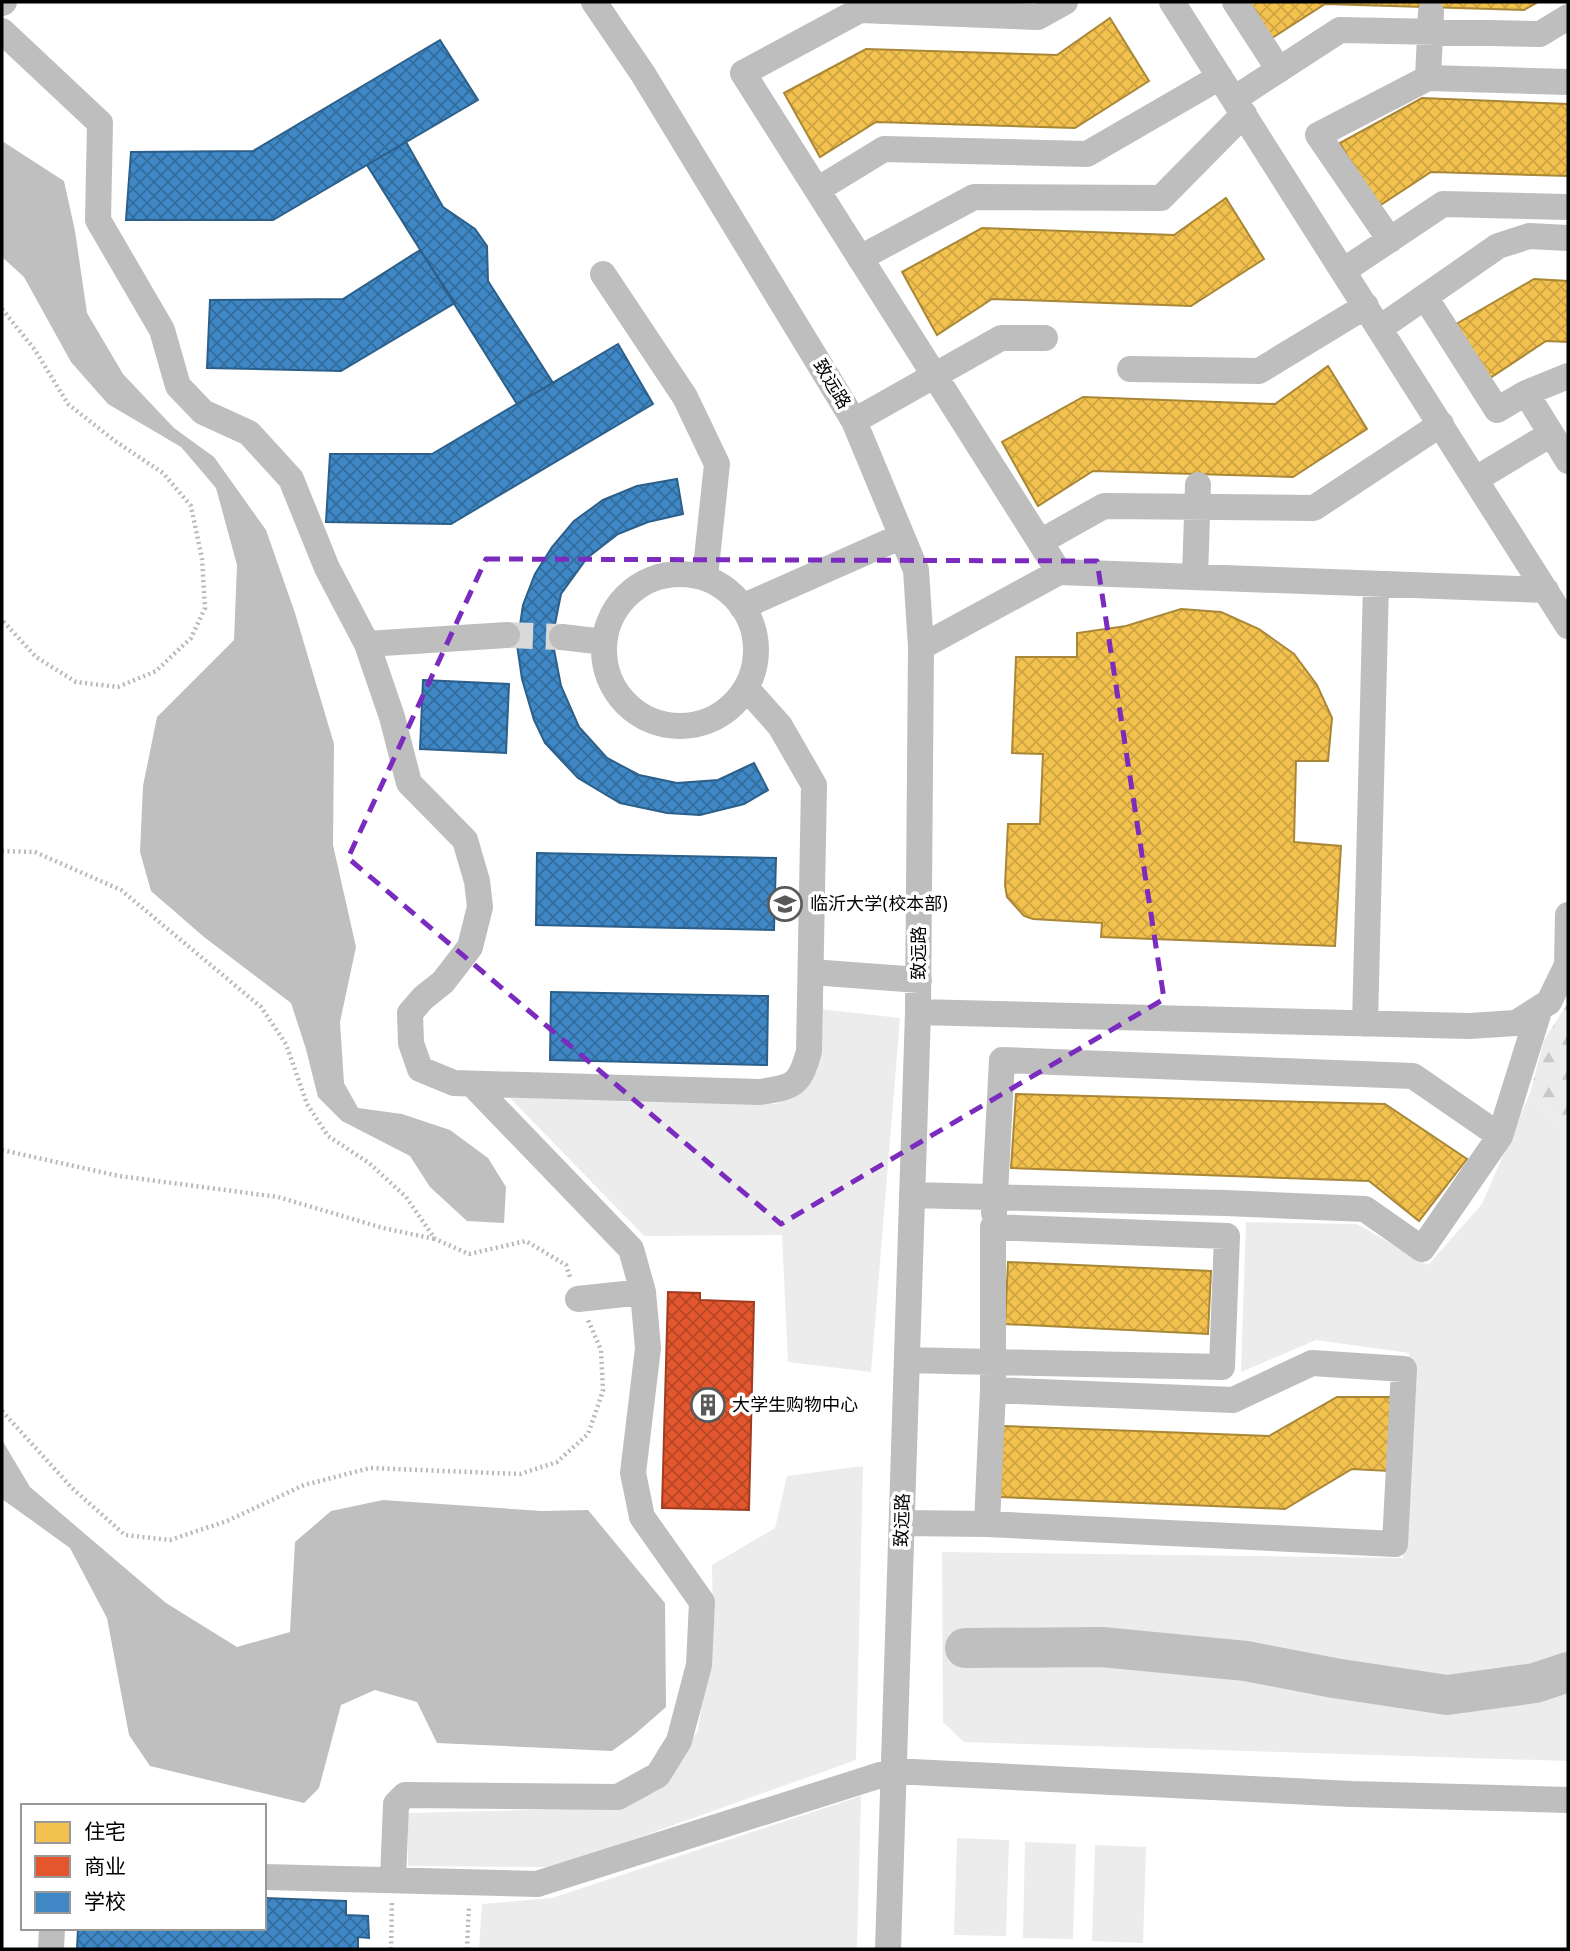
<svg xmlns="http://www.w3.org/2000/svg" width="1570" height="1951" viewBox="0 0 1570 1951" font-family="Overpass,'Noto Sans SC',sans-serif">
  <defs>
    <pattern id="forest-firs" width="22" height="20" patternUnits="userSpaceOnUse" patternTransform="scale(1.75)"><rect width="22" height="20" fill="#ececec"/><path d="M5 1l3.5 6h-7zM16 11l3.5 6h-7z" fill="#c9c9c9"/></pattern>
    <pattern id="homes-cross-hatch" width="8" height="8" patternUnits="userSpaceOnUse" patternTransform="scale(1.75)"><rect width="8" height="8" fill="#f2c14e"/><path d="M0 0l8 8M0 8l8-8" fill="none" stroke="#cea442"/></pattern>
    <pattern id="shops-cross-hatch" width="8" height="8" patternUnits="userSpaceOnUse" patternTransform="scale(1.75)"><rect width="8" height="8" fill="#e4572e"/><path d="M0 0l8 8M0 8l8-8" fill="none" stroke="#b64625"/></pattern>
    <pattern id="schools-cross-hatch" width="8" height="8" patternUnits="userSpaceOnUse" patternTransform="scale(1.75)"><rect width="8" height="8" fill="#3f88c5"/><path d="M0 0l8 8M0 8l8-8" fill="none" stroke="#326d9e"/></pattern>
  </defs>
  <rect width="100%" height="100%" fill="#fff"/>
  <path fill="#ececec" d="M820,1009l80,9 -29,354 -83,-10 -6,-127 -138,1 -135,-139 267,7 29,-15 12,-18z
    M1530,1093l38,39v629l-604,-19 -21,-20 -1,-170 461,6 6,-205 -93,-13 -75,32 5,-150 111,2 71,41 54,-61z
    M863,1466l-7,294 -300,107 -148,-1v-53l210,-5 51,-28 29,-50 15,-99 -1,-66 63,-37 12,-52z
    M861,1796l-4,153h-378l3,-45 70,-6z
    M957,1838l52,2 -3,96 -52,-1z
    M1025,1842l51,2 -3,95 -50,-1z
    M1095,1845l51,2 -3,96 -51,-2z"/>
  <path fill="url(#forest-firs)" d="M1568,1003v129l-38,-39 14,-53z"/>
  <path fill="#bfbfbf" d="M2,141l62,40 11,50 12,82 36,61 51,54 40,29 52,73 29,83 39,131 -1,101 23,102 -16,75 4,61 14,25 44,6 48,16 38,28 18,29 -2,36 -37,-2 -37,-34 -20,-31 -68,-35 -24,-24 -12,-48 -15,-46 -87,-66 -53,-46 -11,-39 3,-66 14,-69 77,-77 3,-75 -21,-77 -35,-41 -73,-43 -37,-42 -47,-85 -22,-20z
    M2,1440l28,47 136,116 71,44 53,-15 5,-90 36,-31 52,-11 159,11 46,-1 77,93 1,104 -32,28 -22,16 -175,-8 -20,-41 -42,-12 -34,15 -22,83 -15,15 -154,-37 -21,-31 -22,-117 -37,-70 -68,-49z"/>
  <path fill="url(#homes-cross-hatch)" stroke="#a98737" stroke-width="2" d="M1247,2h291l-14,8 -199,-6 -56,36z
    M1110,18l39,63 -74,47 -199,-6 -56,35 -36,-64 82,-44 191,6z
    M1422,98l146,6v72l-137,-4 -55,36 -36,-65z
    M1226,198l38,61 -73,47 -199,-7 -55,36 -35,-63 80,-44 192,7z
    M1534,279l34,2v61l-22,-1 -59,39 -36,-53z
    M1328,366l39,63 -74,48 -200,-6 -55,35 -36,-64 81,-45 192,7z
    M1181,609l40,3 38,17 35,25 23,31 15,33 -4,43h-32l-2,81 47,4 -6,100 -234,-9 1,-14 -69,-4 -9,-3 -17,-19 -2,-12 3,-61h32l3,-70 -31,-1 4,-96h61v-24l49,-7z
    M1016,1094l369,10 82,55 -48,62 -50,-40 -358,-13z
    M1008,1262l203,9 -3,63 -203,-10z
    M1337,1397h54l-2,74 -37,-2 -67,40 -285,-12 3,-71 266,10z"/>
  <path fill="url(#shops-cross-hatch)" stroke="#a03d20" stroke-width="2" d="M668,1292l32,1v7l54,2 -5,208 -87,-2z"/>
  <path fill="url(#schools-cross-hatch)" stroke="#2c5f8a" stroke-width="2" d="M440,40l38,60 -205,120h-147l5,-68 122,-1z
    M406,142l37,65 32,22 12,17 1,35 65,102 -36,21 -150,-239z
    M420,250l35,53 -114,68 -134,-3 3,-68 133,-1z
    M618,344l35,60 -202,120 -125,-2 4,-68h102z
    M677,479l6,35 -35,8 -30,12 -31,24 -26,36 -9,45 9,47 18,41 28,31 32,17 38,8 41,-3 36,-17 14,27 -24,14 -44,11 -33,-2 -47,-10 -42,-25 -33,-35 -11,-23 -12,-41 -5,-34 6,-40 12,-31 17,-27 22,-26 29,-21 34,-14z
    M423,680l86,4 -3,69 -86,-4z
    M537,853l239,5 -2,72 -238,-5z
    M551,992l217,4 -1,69 -217,-5z
    M264,1898l82,3v14l22,1 1,22 -11,-1v12h-281l1,-21h186z"/>
  <g fill="none" stroke-linecap="round" stroke-linejoin="round">
    <path stroke="#bfbfbf" stroke-width="40" d="M965,1648l137,-1 144,14 88,17 113,17 88,-12 33,-11"/>
    <path stroke="#d9d9d9" stroke-width="26" stroke-dasharray="26 13" stroke-linecap="butt" d="M507,635l55,2"/>
    <path stroke="#b9b9b9" stroke-width="4.5" stroke-dasharray="2 3.5" stroke-linecap="butt" d="M2,309l33,41 33,54 47,37 48,32 28,33 11,53 3,49 -14,30 -35,33 -38,16 -42,-5 -40,-25 -34,-37
      M2,851l33,1 86,38 140,117 25,37 21,60 21,32 41,27 37,34 29,42 34,15 57,-13 40,24 5,15
      M2,1150l117,26 159,21 105,31 52,11
      M2,1411l70,77 53,47 45,5 57,-19 77,-36 66,-17 150,6 37,-12 31,-28 15,-43 -2,-41 -13,-30
      M391,1949l1,-48
      M467,1949l2,-44"/>
    <path stroke="#bebebe" stroke-width="26" d="M594,2l49,72 211,347 62,149 5,77 -3,365 -30,937
      M1172,2l396,624
      M1235,2l44,68
      M2,3l2,-1
      M2,31l98,92 -2,97 64,110 16,56 25,26 46,21 42,46 36,89 40,76 25,73 17,66 56,57 12,41 3,26 -10,40 -27,35 -20,16 -13,15 1,30 9,26 34,14 306,9c34,-5 40,-7 49,-41l5,-266 -34,-59 -33,-37
      M1428,78l3,-66
      M1234,99l106,-69 200,4 28,-17
      M817,190l67,-41 203,5 133,-77
      M1390,240l-72,-105 110,-57 140,4
      M860,258l114,-61 187,1 83,-84
      M1343,271l100,-67 125,3
      M603,274l82,123 32,67 -12,113
      M1425,297l72,113 29,-17 42,68
      M1380,328l118,-82 31,-10 39,2
      M1130,369l129,2 107,-65
      M1526,393l42,-17
      M854,421l147,-83h44
      M1476,479l75,-45
      M1040,542l64,-36 210,2 127,-84
      M1059,572l-316,-499 117,-63 178,7 27,-15
      M604 650a76 76 0 1 1 152 0a76 76 0 1 1-152 0Z
      M1195,577l3,-92
      M742,607l160,-71
      M562,637l42,5
      M367,644l140,-9
      M921,647l138,-75 487,18
      M811,972l108,8
      M918,1012l551,14 47,-3 33,-21 18,-37 1,-50
      M1365,1024l11,-440
      M912,1195l313,8 140,6 57,40 78,-113 40,-128
      M994,1213l8,-153 411,16 87,60
      M578,1299l65,-7
      M907,1360l85,2 230,5 5,-131 -234,-9v163
      M902,1523l85,1 408,20 9,-175 -92,-6 -79,37 -240,-10 -6,134
      M264,1877l273,7 356,-113 459,23 216,6
      M393,1880l3,-76 9,-9 213,2 40,-22 21,-34 20,-76 3,-63 -60,-85 -9,-44 15,-125 -5,-56 -12,-43 -159,-165
      M51,1949l1,-21"/>
  </g>
  <path fill="none" stroke="#7b2cbf" stroke-width="5" stroke-dasharray="14 9" stroke-linejoin="round" d="M486,559l611,2 67,438 -383,225 -433,-366z"/>
  <defs>
    <g id="university-ring" transform="scale(1.75)"><circle r="9.5" fill="#fff" stroke="#595959" stroke-width="1.5"/><path d="M0-5L7-2L0 1L-7-2ZM-4 1L0 2.5L4 1V4Q0 6-4 4Z" fill="#595959"/></g>
    <g id="building-ring" transform="scale(1.75)"><circle r="9.5" fill="#fff" stroke="#595959" stroke-width="1.5"/><path d="M-4-6H4V6H1V3H-1V6H-4ZM-2.5-4.3h1.7v1.8h-1.7ZM.8-4.3h1.7v1.8H.8ZM-2.5-1h1.7V.8h-1.7ZM.8-1h1.7V.8H.8Z" fill="#595959"/></g>
  </defs>
  <g fill-rule="evenodd">
    <use href="#university-ring" x="785" y="904"/>
    <use href="#building-ring" x="708" y="1405"/>
  </g>
  <g text-anchor="middle" stroke-width="7" stroke-linejoin="round" paint-order="stroke">
    <g font-size="18" fill="#000" stroke="#fff">
      <text transform="translate(832 384) rotate(59)" y="6">致远路</text>
      <text transform="translate(919 953) rotate(-90)" y="6">致远路</text>
      <text transform="translate(902 1520) rotate(-88)" y="6">致远路</text>
    </g>
    <g font-size="18" fill="#000" stroke="#fff" text-anchor="start">
      <text x="810" y="910">临沂大学(校本部)</text>
      <text x="732" y="1411">大学生购物中心</text>
    </g>
  </g>
  <rect width="1570" height="1951" fill="none" stroke="#000000" stroke-width="7"/>
  <rect x="21" y="1804" width="245" height="126" fill="#ffffff" stroke="#999999" stroke-width="2"/>
  <rect x="35" y="1822" width="35" height="21" fill="#f2c14e" stroke="#999999" stroke-width="2"/>
  <text x="84" y="1839" font-size="21" fill="#000000">住宅</text>
  <rect x="35" y="1856" width="35" height="21" fill="#e4572e" stroke="#999999" stroke-width="2"/>
  <text x="84" y="1874" font-size="21" fill="#000000">商业</text>
  <rect x="35" y="1892" width="35" height="21" fill="#3f88c5" stroke="#999999" stroke-width="2"/>
  <text x="84" y="1909" font-size="21" fill="#000000">学校</text>
</svg>
